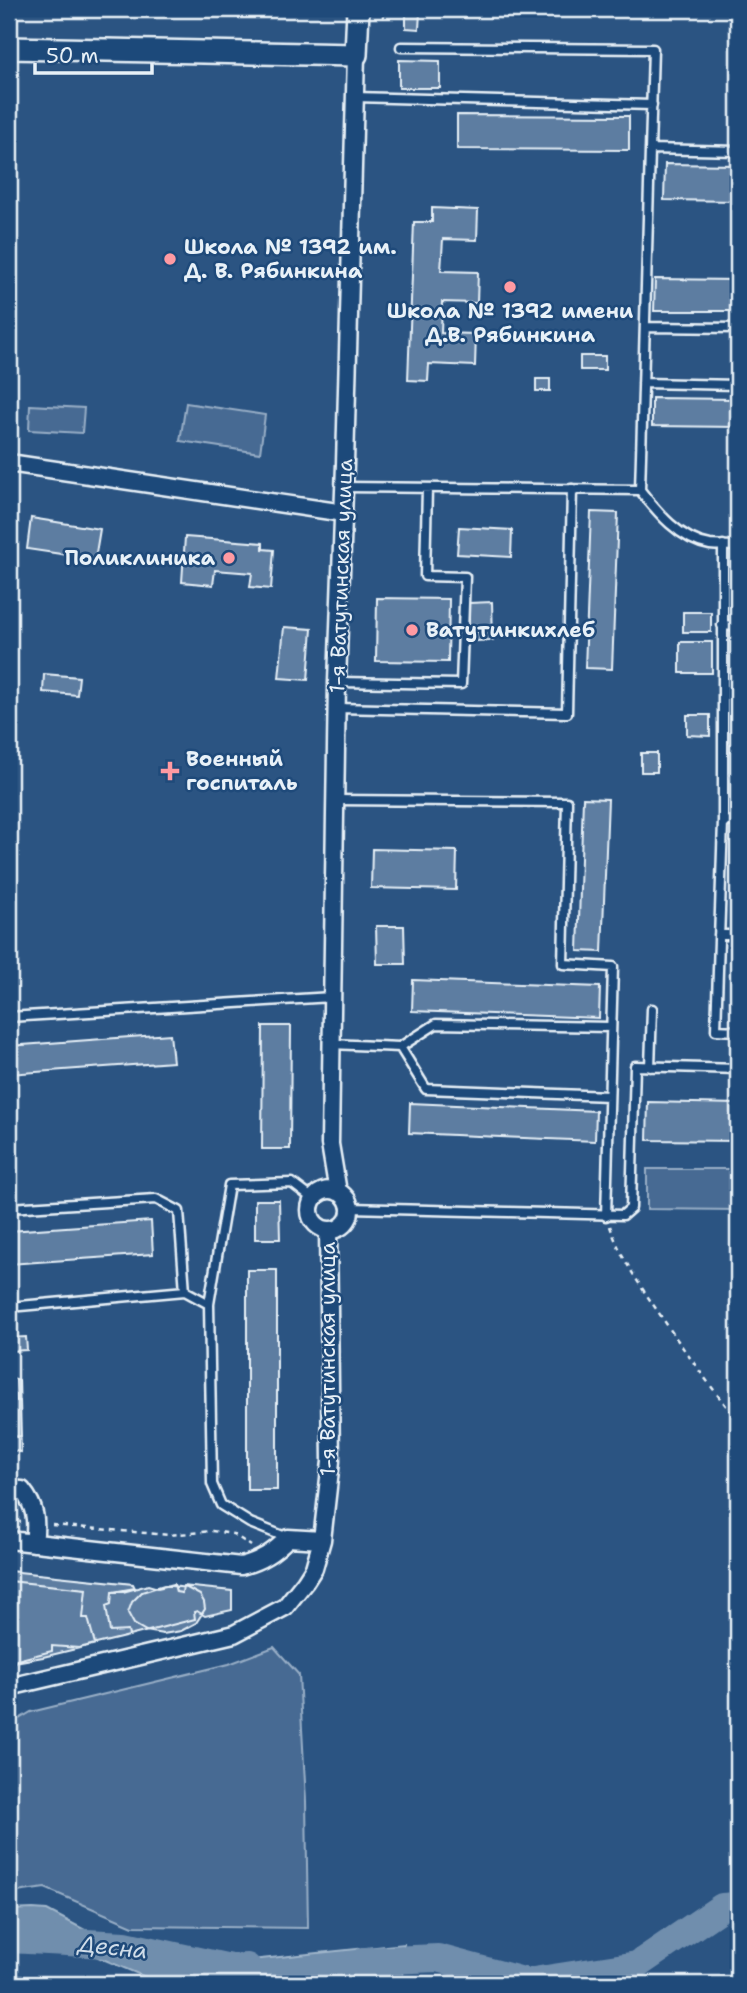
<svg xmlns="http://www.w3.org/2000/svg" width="747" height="1993" viewBox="0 0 747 1993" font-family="'Shantell Sans',sans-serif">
  <rect width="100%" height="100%" fill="#2b5482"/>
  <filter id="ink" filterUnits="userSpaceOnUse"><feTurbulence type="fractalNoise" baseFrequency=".0143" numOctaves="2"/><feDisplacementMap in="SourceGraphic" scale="14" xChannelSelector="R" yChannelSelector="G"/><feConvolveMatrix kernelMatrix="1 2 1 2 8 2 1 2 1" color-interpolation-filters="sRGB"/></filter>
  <g filter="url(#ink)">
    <path fill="#476b93" stroke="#98aec6" stroke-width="2" d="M186,403l79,12 -5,38 -80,-12z
      M30,405l54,3 -2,25 -53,-3z
      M647,1169h91v41l-91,-1z
      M274,1647l25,28 7,126 2,127 -175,-2 -88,-38 -36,5v-168l22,-13 198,-48z"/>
    <path fill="#708ead" stroke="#a0b6cb" stroke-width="2" d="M33,1909l14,1 97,51 60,4 200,-21 -1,40h-241l-83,-35 -70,-3v-36z"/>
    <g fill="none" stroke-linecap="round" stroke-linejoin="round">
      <path stroke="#708ead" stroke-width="28" d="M9,1939l116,6 105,23 17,-1
        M365,1961l73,-3 89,24 110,-17 85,-58 16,-1"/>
    </g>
    <path fill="#5d7da1" stroke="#e8f1f8" stroke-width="2" d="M406,12h14l-1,17 -13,-1z
      M399,60l41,1v27h-41z
      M457,115l172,1v34l-172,-1z
      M665,164l73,1v36l-74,-1z
      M432,208l46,2 -1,30 -34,-1 -2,32 37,1 -1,31 -35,-1 -1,31 35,1 -1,32 -46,-2 -1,17 -20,-1 6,-158h18z
      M655,279l83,1v31h-84z
      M580,356h25v14h-25z
      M536,379h14v12h-14z
      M652,398l86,1v28l-86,-1z
      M591,512l27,1 -6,156 -27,-1z
      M31,518l69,11 -5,30 -68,-10z
      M459,527l53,3 -1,27 -54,-3z
      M185,537l78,6v6l11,1 -3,39 -21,-2 2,-14 -37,-3 -2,15 -31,-3z
      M377,598l72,1 -1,63 -72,-1z
      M492,602l1,38 -16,1v-14h-8v-24z
      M683,612h28v20h-28z
      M284,627l28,2 -4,51 -29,-2z
      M680,642h32v31h-32z
      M44,674l35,3 -2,18 -34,-3z
      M687,715h23v21l-23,-1z
      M641,753h16v19h-16z
      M583,798l25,1 -6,153 -24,-1z
      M372,849l85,2 -1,39 -85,-2z
      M376,926h28l1,38h-28z
      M413,980l187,7 -1,31 -187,-7z
      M263,1026h28l-1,123h-28z
      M170,1034l3,28 -164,12v-28z
      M648,1102l90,2v37l-91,-1z
      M410,1103l186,8 -1,30 -186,-8z
      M255,1200h24l1,39h-25z
      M151,1221l2,33 -144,10v-33z
      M247,1270h30v220h-30z
      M26,1337l1,13 -17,1 -1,-13z
      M9,1377l10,3 2,72 -12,-2z
      M9,1379h7l1,22h3l1,35 -10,1v11h-2z
      M9,1571l124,13 2,4 -23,4 -1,12 -5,2 4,26 18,-1 1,5 -86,21 -34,6z
      M9,1581l77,8 -3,29h5l7,26 -16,4 -27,-2v5l-43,11z
      M174,1584l2,8 6,1 1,-7 49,5v19l-27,6 -8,-5 -3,1 1,7 -66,17 -1,-5 -18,1 -4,-26 5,-2 1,-12h11l25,-7 10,3z
      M164,1585l23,3 13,7 4,7 1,7 -9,14 -15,8 -18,3 -17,-3 -12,-7 -6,-11 4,-11 10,-10z"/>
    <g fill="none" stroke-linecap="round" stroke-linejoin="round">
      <g stroke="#e8f1f8" stroke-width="13">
        <path id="lane" d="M401,47l252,2 -13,441
          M355,97l297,8
          M650,149l88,2
          M645,327l93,1
          M643,383l95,2
          M345,487l295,3c17,22 40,50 70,55 9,1 19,0 28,1
          M723,545v276l-7,209 22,1
          M722,625l16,1
          M337,682l124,2 4,-107 -40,-1 2,-88
          M336,708l231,5 5,-224
          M335,800l232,2 -4,162 50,3 -7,249
          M723,821l15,1
          M719,935h19
          M9,1017l323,-20
          M331,1044l69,3
          M650,1067l2,-58
          M609,1096l-183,-7 -26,-42 36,-23 175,3
          M9,1208l147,-9 23,12 6,80
          M350,1208l273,7 8,-7 4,-142 103,3
          M9,1307l176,-16 24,13
          M288,1538l-38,-15 -29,-18 -9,-21 -3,-180 20,-119 63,-2 21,16"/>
      </g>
      <g stroke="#e8f1f8" stroke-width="21">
        <path id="street" d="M9,463l335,50
          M310 1210a20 20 0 1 1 40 0a20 20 0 1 1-40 0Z
          M338,1192l-8,-48 7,-462 8,-218 11,-409
          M9,1489l13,1c14,17 15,31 12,53
          M9,1540l232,26c20,-5 33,-14 47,-28l34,2
          M9,1687l225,-53 51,-27 20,-25 9,-14 8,-28 9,-79 -3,-231"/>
      </g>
      <g stroke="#e8f1f8" stroke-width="26">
        <path id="secondary" d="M9,48l347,7 2,-46"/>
      </g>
      <path stroke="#e8f1f8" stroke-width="2.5" stroke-dasharray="5 5" stroke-linecap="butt" d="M383,18v-9
        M610,1226c11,33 31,61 51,90 24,36 50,71 77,105
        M9,1520l12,2
        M52,1525l117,10 43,-4 21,3 18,12"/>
      <use href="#lane" stroke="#1f4a7a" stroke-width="8"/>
      <use href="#street" stroke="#1f4a7a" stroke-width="16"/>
      <use href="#secondary" stroke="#1f4a7a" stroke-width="21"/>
    </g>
  </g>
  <g fill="#ff9aa2" stroke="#1f4a7a" stroke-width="2.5">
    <circle cx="170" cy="259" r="7"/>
    <circle cx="510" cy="287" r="7"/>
    <circle cx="229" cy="558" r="7"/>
    <circle cx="412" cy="630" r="7"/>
    <path d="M166.5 760.5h7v7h7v7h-7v7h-7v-7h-7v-7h7z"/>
  </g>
  <g text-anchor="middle" stroke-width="5" stroke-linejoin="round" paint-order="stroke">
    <g font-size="21" font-weight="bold" fill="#e8f1f8" stroke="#1f4a7a" text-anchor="start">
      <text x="184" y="254">Школа № 1392 им.<tspan x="184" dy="24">Д. В. Рябинкина</tspan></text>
      <text x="510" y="318" text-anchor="middle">Школа № 1392 имени<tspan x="510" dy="24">Д.В. Рябинкина</tspan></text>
      <text x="215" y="565" text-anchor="end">Поликлиника</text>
      <text x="426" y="637">Ватутинкихлеб</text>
      <text x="186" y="766">Военный<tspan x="186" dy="24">госпиталь</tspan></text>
    </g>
    <g font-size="21" fill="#e8f1f8" stroke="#1f4a7a">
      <text transform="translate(341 576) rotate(-88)" y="7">1-я Ватутинская улица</text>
      <text transform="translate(328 1359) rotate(-90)" y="7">1-я Ватутинская улица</text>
    </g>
    <g font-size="23" font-style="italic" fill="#d0dde9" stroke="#1f4a7a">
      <text transform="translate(113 1947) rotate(6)" y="8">Десна</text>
    </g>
  </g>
  <rect width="747" height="1993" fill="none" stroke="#1f4a7a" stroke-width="35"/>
  <rect x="18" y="18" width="712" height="1958" fill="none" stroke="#e8f1f8" stroke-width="2.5" filter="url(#ink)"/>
  <path d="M35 63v10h117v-10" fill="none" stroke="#e8f1f8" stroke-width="3.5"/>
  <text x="46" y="63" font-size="21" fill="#e8f1f8" stroke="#1f4a7a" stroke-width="5" paint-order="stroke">50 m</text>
</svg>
